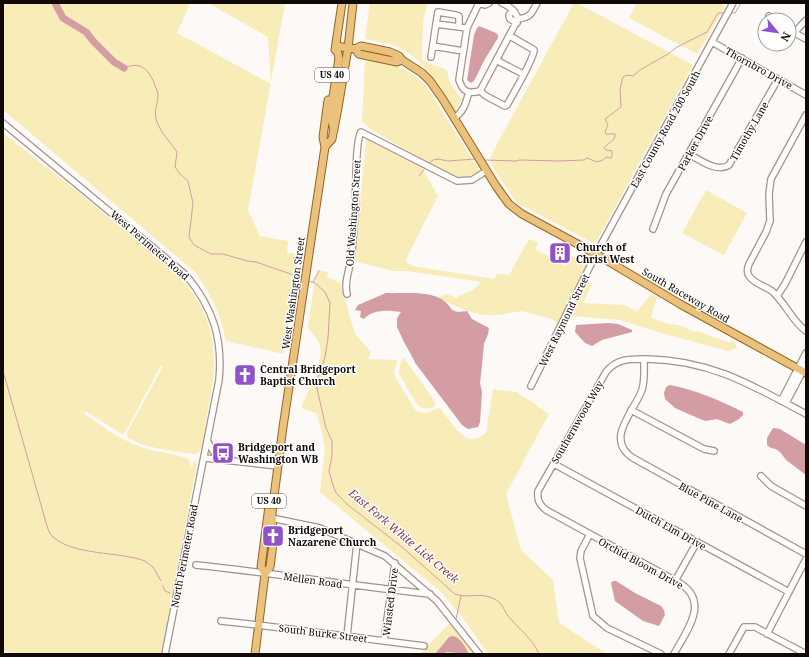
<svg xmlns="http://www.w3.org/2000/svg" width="809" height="657" viewBox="0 0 809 657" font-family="'Noto Serif',serif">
  <rect width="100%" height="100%" fill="#fdf9f6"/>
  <path fill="#f8ecb9" d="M3,3h187l-13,30 94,51 -3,-47 -60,-34h77l-37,207 12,26 28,5 -1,12 12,1 -15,100 -58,-13c-6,-29 -14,-45 -31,-69l-192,-162z
    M370,3h58l-5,17 -1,40 25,10c1,12 8,21 15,29l-7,12c-17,-26 -34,-58 -65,-67 -8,-2 -17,-3 -25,-5z
    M574,3h3l116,62 -98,179 -78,-41 -25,-37 -2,-9z
    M637,3h83l5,3 -28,48 -68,-36z
    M365,60c26,3 42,7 61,26l53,84 -1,2 -14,7 -14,-3 -80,-47 -8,-8z
    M3,133l80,63 95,79c41,46 41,82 29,139 -2,12 -3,28 -8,39l-5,1c-23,-3 -45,-5 -66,-16l-1,-4 1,-3 33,-61 2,-4 -2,-1 -37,69h-2l-35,-22 -2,-1 -1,3 31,21 16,8 21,8 11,1 24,6 3,4v6l3,-2 1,-6 3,3 -36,191h-145l-13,-3z
    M366,139l55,28 17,29 -33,65 8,5 81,13 3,-5 12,1 20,-36 9,3 -3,7 31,17 6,-10 15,9 -7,15 12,4 -9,19 42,2 12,7 14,-18 6,3 -6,20 14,6 18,3 9,5 8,1 28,10 7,-1 2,7 -9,3 -67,-18 -41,-13 -49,-4 -7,13 -12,-10 -30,-8 -24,4h-15l-16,-4 -30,-13 10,-4 9,4c8,-5 20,-8 25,-16l-74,-11h-14l-39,-10c5,-40 8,-81 12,-122z
    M706,190l41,23 -23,42 -42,-22z
    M317,270l11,2 -1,5 13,6 15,51 16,18 -3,7 30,1 -4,11 2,8 20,32 10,2 14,-5c8,9 21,34 35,31 4,-1 8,-4 11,-6l7,-44 24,3 32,22 -43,80 15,56 32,30 6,43 48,31h-119l-23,-33 -24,-29 -121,-100 5,-44 -4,-20 -5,-15 -15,-5c6,-15 23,-46 19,-62 -2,-6 -8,-13 -12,-18l7,-51 2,-2z
    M403,357l31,43 1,5 -1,2c-7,2 -13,3 -18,-4l-17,-29 1,-8z
    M450,623l24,31h-54z"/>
  <path fill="#d49da4" d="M479,26l17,7 2,2v3l-13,21 -11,22 -3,2 -4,-3 7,-45 3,-7z
    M386,293c22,1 54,-5 66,17l6,2 9,-1 5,8 17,9 -1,6 -4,10 -2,21 -2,18 2,9 -2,30 -2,5 -10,2 -6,-4 -46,-61 -13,-24 -6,-13v-9l4,-6c-13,-2 -28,-3 -37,7l-4,-2 1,-6 -6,-1 3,-5z
    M608,323l10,1 14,6v2l-30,8 -10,6 -7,-3 -10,-11 1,-7z
    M670,385c26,5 49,15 73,27v3l-4,4 -9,5 -13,-5 -11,2 -6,-2 -25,-11 -10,-9 -1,-6 2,-6z
    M773,428l7,1 26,16v30l-20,-15 -5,-7 -5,-4 -5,-1 -4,-3v-7z
    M613,581h3l19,12 26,13 3,4 1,5 -6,11 -16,-5 -28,-20 -4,-18z
    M453,636c8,2 12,11 16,18l-22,-2 -4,2h-8l14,-17z"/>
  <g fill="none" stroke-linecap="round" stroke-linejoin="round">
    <path stroke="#d49da4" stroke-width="1" d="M731,13h4l6,-10
      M124,68c15,-7 24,0 30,15 1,4 4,8 4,12 0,9 -5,17 -1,27 5,13 13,19 20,30l-2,15 5,7 8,7 5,22 -4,34 5,8 17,9h12l24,7 9,1 46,16
      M485,160l30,1 5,-1 38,1 26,-1 3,-2 10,4 6,-2 3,-3 5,1 1,-1v-6l-6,-1 -2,-2c3,-5 10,-6 11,-12v-2h-9l-1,-2 3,-7 -3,-6 16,-12 -1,-18 3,-12 4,-2 6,1 7,-6 28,-16 9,-7 30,-15 11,-19h6
      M428,164l5,-4 5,-1 10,2 27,-2
      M419,176l6,-8
      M308,281l7,2 10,9 5,11 -2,35 -3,19 -9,27 10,44 6,13v15l-3,15 3,11 4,11 12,12 54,42 53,47c9,4 20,0 31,2 4,1 10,3 14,7 3,3 5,9 8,13 10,12 25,23 31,38
      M313,282l6,-11
      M3,371l44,155c1,4 3,8 6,11 22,19 65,14 92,24l8,6 8,14
      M163,586l2,5 5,2
      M456,619l5,-23"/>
    <path stroke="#d49da4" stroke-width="7" d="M55,3l8,15 23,14 8,10 20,20 10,6"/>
    <g stroke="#a79286" stroke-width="8">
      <path id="minor" d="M479,3l-12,25 -8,52c4,12 9,14 21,11l38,-72c-3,-9 -8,-12 -16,-16
        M479,3l6,2 4,-2
        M513,10l-4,5 1,4 7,4
        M769,16l5,4
        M518,19c13,-2 13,-5 19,-16
        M436,24l2,-12 18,3 3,1v11
        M789,30l17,9
        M794,33l12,-13
        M712,42l94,53
        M433,46l30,5
        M431,57l5,-33 31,4
        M496,60l27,14
        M480,91l6,5 19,10 2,-1c6,-11 27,-46 27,-55l-24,-14
        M806,115l-35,64 -2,15 1,27 -4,11 -17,32c-2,5 -2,9 0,12 5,8 17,10 24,16 13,12 19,29 33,39
        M454,118c10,-6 12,-16 15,-26
        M3,123l183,152c27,33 37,63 33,105l-54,274
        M689,154c11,6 28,19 40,11l49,-86
        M653,229l13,-35 76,-136
        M347,294c-3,-11 2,-23 4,-34 2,-16 3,-32 4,-49 1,-14 0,-71 6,-79l96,49 15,-1 14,-9
        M777,296l8,-12 21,-42
        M644,359c0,11 1,21 -2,31 -8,22 -38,49 -9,68l173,96
        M531,386l65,-132 137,-251
        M781,401l25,-48
        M786,403l20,-38
        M631,410l73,39 10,2
        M208,442l5,9 14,9
        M205,458l73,8
        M554,464l235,128
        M761,476l10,10 35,20
        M276,519l44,9 65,28 52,45 42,53
        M590,534l-9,17 -1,7 13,58 14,12 54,26
        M196,565c78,8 156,21 234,29
        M675,581l22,-39
        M221,621l37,4 166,21
        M767,634l39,-75
        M347,636l10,-93
        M384,641l11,-78
        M674,654c13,-24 37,-53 4,-72l-132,-72c-7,-6 -9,-10 -8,-19l68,-119c11,-14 24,-13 41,-13 63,1 105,26 159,55
        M729,654l15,-27h11l51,27"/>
    </g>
    <g stroke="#95661b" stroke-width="9">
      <path id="major" d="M355,49l4,5 38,8 5,-2
        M335,50l7,-47
        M334,130l-2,-8v-19l7,-45 -3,-12 19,3 6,-3 29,6 9,4 3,4 20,13 8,8 12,17 54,88 13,18 13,10 74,40 84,50 126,69
        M325,147l7,-8 6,-31 10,-60 5,-45
        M273,540l-1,-28 11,-85 42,-280 -2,-10 5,-37
        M265,574l-4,-7 8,-61
        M255,654l10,-80 5,-7 4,-31"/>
    </g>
    <use href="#minor" stroke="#fff" stroke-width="5.5"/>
    <use href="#major" stroke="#eac17d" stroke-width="7"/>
  </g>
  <defs>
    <g id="building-square" transform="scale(1.15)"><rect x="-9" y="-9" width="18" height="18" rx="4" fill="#9052c9" stroke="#fff"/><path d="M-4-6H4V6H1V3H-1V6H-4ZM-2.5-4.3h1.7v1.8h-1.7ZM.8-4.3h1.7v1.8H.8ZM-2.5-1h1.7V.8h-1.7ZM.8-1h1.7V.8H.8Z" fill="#fff"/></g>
    <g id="church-square" transform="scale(1.15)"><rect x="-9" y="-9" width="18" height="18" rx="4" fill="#9052c9" stroke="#fff"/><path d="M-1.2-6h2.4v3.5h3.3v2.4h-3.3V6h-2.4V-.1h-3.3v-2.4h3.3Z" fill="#fff"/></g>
    <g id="bus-square" transform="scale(1.15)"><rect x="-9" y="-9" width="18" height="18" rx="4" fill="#9052c9" stroke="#fff"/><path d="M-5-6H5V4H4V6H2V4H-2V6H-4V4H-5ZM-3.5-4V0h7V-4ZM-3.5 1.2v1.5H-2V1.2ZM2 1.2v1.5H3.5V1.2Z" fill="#fff"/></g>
  </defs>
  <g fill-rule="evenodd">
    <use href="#building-square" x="560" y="253"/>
    <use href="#church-square" x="245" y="375"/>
    <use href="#bus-square" x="223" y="453"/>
    <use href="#church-square" x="273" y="536"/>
  </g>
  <g text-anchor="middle" stroke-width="3" stroke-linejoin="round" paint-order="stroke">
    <g fill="#fff" stroke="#585351" stroke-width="1">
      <rect x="315" y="68" width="34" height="14" rx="3"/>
      <rect x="252" y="494" width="34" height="14" rx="3"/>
    </g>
    <g font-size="9" font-weight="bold" fill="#100906">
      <text x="332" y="78">US 40</text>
      <text x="269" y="504">US 40</text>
    </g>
    <g font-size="10" fill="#100906" stroke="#fff">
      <text transform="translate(759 68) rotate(29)" y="4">Thornbro Drive</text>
      <text transform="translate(665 129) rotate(-61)" y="4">East County Road 200 South</text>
      <text transform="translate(749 131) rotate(-60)" y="4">Timothy Lane</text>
      <text transform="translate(695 143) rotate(-61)" y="4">Parker Drive</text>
      <text transform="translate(353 213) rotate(-86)" y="4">Old Washington Street</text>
      <text transform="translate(150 245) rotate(41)" y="4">West Perimeter Road</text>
      <text transform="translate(293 293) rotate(-82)" y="4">West Washington Street</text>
      <text transform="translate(686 295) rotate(30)" y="4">South Raceway Road</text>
      <text transform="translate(564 320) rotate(-64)" y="4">West Raymond Street</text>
      <text transform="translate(577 422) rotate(-60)" y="4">Southernwood Way</text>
      <text transform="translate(711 502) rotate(29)" y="4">Blue Pine Lane</text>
      <text transform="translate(671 528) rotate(29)" y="4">Dutch Elm Drive</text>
      <text transform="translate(184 556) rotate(-79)" y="4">North Perimeter Road</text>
      <text transform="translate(641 563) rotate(29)" y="4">Orchid Bloom Drive</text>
      <text transform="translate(313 580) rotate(8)" y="4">Mellen Road</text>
      <text transform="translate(390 602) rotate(-83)" y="4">Winsted Drive</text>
      <text transform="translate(323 633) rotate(7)" y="4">South Burke Street</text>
    </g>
    <g font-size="10" font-weight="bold" fill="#100906" stroke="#fff" text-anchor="start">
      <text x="576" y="251">Church of<tspan x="576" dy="12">Christ West</tspan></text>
      <text x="260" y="373">Central Bridgeport<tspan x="260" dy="12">Baptist Church</tspan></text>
      <text x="238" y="451">Bridgeport and<tspan x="238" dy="12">Washington WB</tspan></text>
      <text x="288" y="534">Bridgeport<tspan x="288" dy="12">Nazarene Church</tspan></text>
    </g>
    <g font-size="11" font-style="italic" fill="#7e3946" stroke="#fff">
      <text transform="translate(404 536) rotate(40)" y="4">East Fork White Lick Creek</text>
    </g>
  </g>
  <rect width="809" height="657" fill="none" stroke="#100906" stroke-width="8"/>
  <g transform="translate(777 32) rotate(119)"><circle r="19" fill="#ffffff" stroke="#9f9d9b"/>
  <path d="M0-3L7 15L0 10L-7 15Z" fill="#9052c9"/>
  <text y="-6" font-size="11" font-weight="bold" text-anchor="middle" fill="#100906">N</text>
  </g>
</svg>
